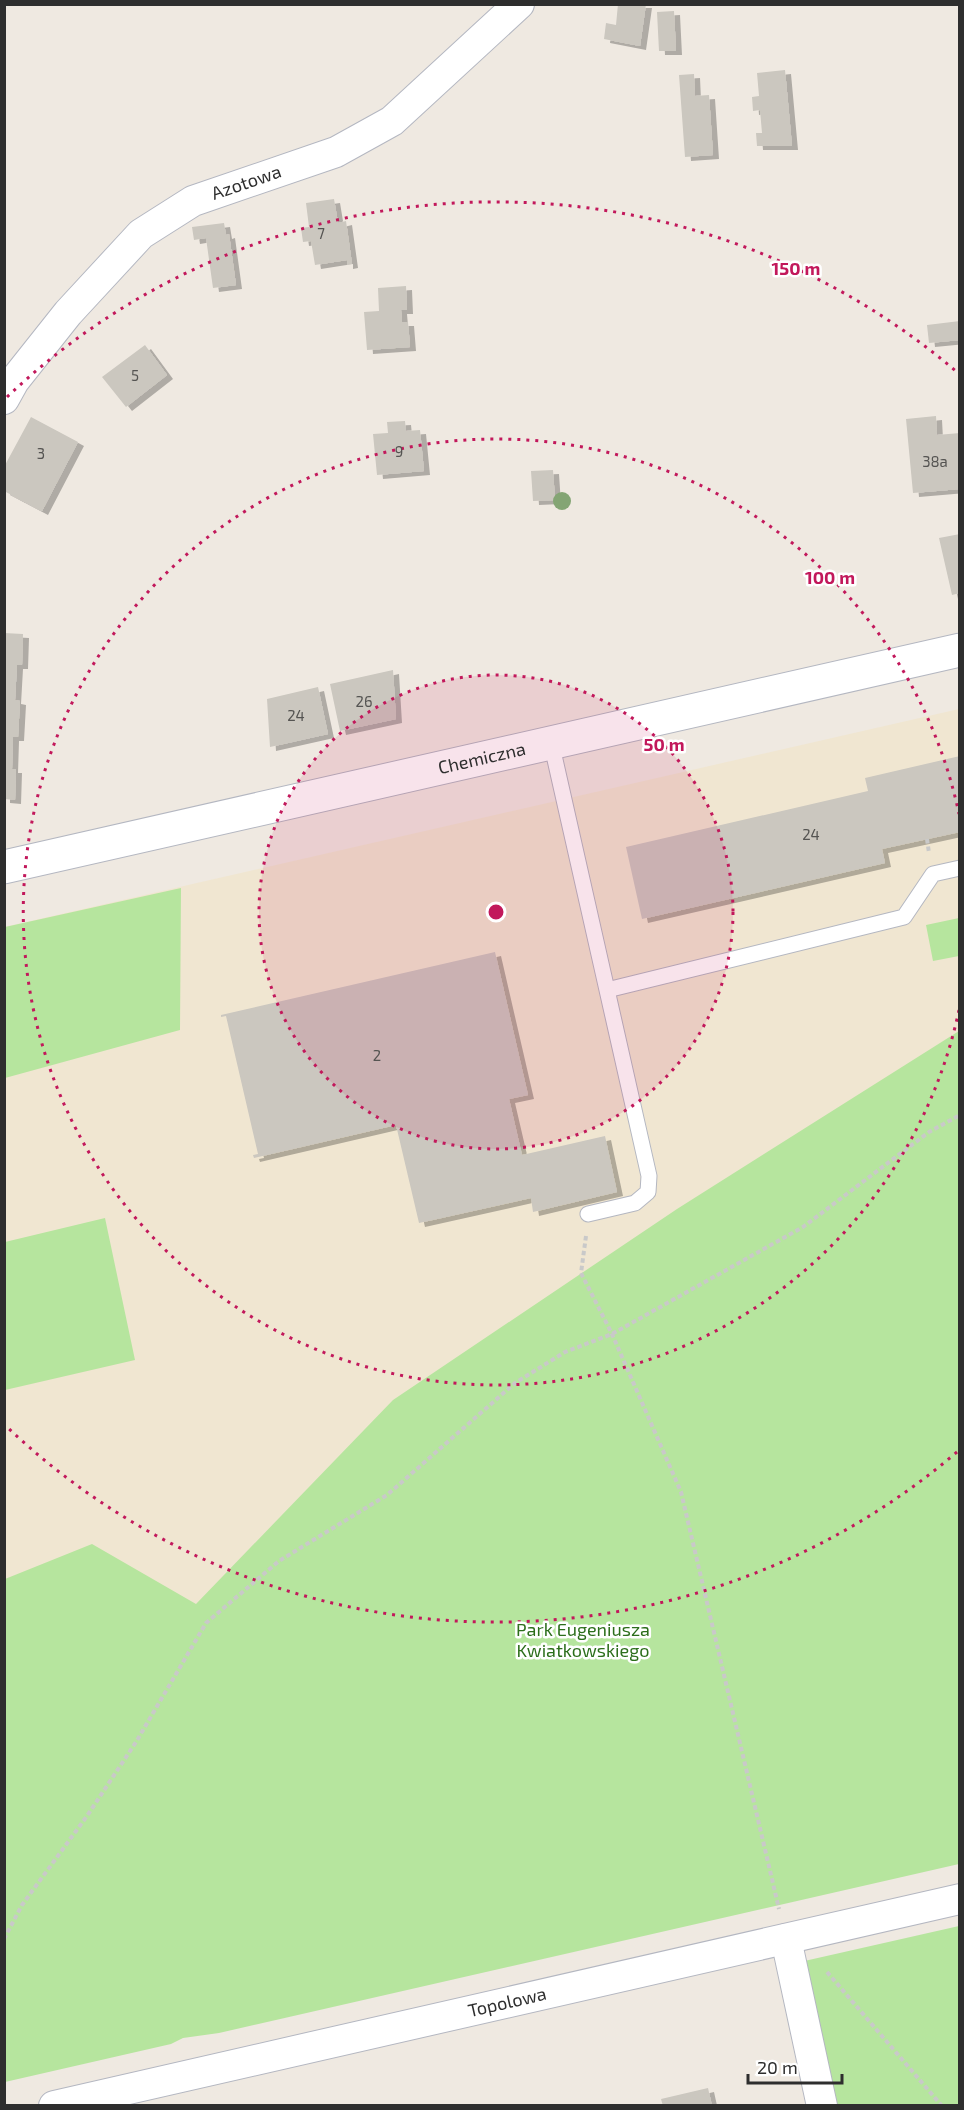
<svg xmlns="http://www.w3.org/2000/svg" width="964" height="2110" viewBox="0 0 964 2110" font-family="'Exo 2',sans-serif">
  <defs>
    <filter id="shadow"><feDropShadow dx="6" dy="4" stdDeviation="0" flood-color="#0004"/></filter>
  </defs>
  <rect width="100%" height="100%" fill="#efe9e1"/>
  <path fill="#f0e6d1" d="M959,709v322l-842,656 -112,26 -1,-786z"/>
  <path fill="#b6e59e" d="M181,888l-1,142 -175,48v-151z
    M959,918v38l-26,5 -7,-36z
    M959,1031v833l-740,169 -36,5 -12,6 -166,38v-503l87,-35 104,60 197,-204 284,-191z
    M105,1218l30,142 -130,30v-148z
    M959,1926v179h-127l-32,-143z"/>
  <path fill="#cbc7bf" filter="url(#shadow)" d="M618,4h28l-6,42 -36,-7 2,-16 10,2z
    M674,11l2,40h-17l-2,-39z
    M785,70l7,76h-35l-1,-13h6l-2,-23 -7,1 -1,-14 7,-1 -2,-23z
    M694,74l1,22 14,-1 4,60 -28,2 -6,-82z
    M334,199l4,24 8,-2 6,43 -5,1v-5l-32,5 -4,-24 -8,1 -2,-14 8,-1 -3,-24z
    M224,223l2,12 3,-1 7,51 -23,3 -7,-50 -12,2 -2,-13z
    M406,286l1,24h-6l1,12h6l2,25 -43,3 -3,-38 15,-1 -1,-23z
    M960,321v19l-31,3 -2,-18z
    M145,345l22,30 -41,32 -24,-30z
    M936,416l1,19 23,-2v56l-47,4 -7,-74z
    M31,417l47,25 -36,69 -38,-20v-24z
    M405,421l1,10 14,-1 4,41 -47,4 -4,-41 15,-1 -1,-11z
    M553,470l2,30 -22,1 -2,-30z
    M960,534v59l-8,2 -13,-57z
    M4,633l19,1 -1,31h-5l-2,35 5,1 -2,36h-5l-1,32h4l-1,31 -11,-1z
    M393,670l3,49 -56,12 -10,-47z
    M318,687l10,47 -58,13 -3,-48z
    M960,756v76l-78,17 3,14 -243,56 -16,-72 242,-56 -3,-13z
    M495,952l33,143 -19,4 13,56 83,-19 12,56 -84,20 -2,-14 -112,25 -23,-98 -142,33 -1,-3 5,-1 -32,-138 -5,1v-2z
    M708,2088l4,18h-49l-2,-7z"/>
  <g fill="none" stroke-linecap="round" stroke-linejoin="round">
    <g stroke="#b4b7c1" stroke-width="17">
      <path id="lane" d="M551,742l56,248 297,-73 29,-43 27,-6
        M588,1214l47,-11 13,-11 1,-16 -42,-186"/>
    </g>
    <g stroke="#b4b7c1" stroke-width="32">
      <g id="street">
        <path id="s1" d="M4,399l10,-18 54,-68 73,-79 52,-33 143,-49 56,-31 127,-117"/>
        <path d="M786,1939l36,167"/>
        <path id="s2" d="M54,2106l906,-207"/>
      </g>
    </g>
    <g stroke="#b4b7c1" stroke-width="35">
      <g id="secondary">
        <path id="s3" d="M4,867l956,-217"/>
      </g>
    </g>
    <path stroke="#c9c9c9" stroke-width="4" stroke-dasharray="4.5 3" stroke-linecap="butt" d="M927,839l2,14
      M586,1236l-5,37 31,61 69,158 98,417
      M4,1939l18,-34 65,-89 49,-74 70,-119 73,-62 108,-66 128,-112 50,-31 47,-18 191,-107 126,-95 31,-17
      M827,1972l115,134"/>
    <use href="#lane" stroke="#fff" stroke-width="15"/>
    <use href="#street" stroke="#fff" stroke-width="30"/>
    <use href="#secondary" stroke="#fff" stroke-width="33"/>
  </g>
  <circle fill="#84a574" cx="562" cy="501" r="9"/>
  <circle cx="496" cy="912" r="237" fill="#c2185b" fill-opacity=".12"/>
  <g fill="none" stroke="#c2185b" stroke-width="3" stroke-dasharray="3 6">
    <circle cx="496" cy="912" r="237"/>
    <path d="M959 1010A473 473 0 1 1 959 814"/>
    <path d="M957 1452A710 710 0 0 1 7 1427M7 397A710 710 0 0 1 957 372"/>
  </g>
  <g text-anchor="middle" stroke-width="5" stroke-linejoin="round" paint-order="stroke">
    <g font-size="15" fill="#555452">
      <text x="321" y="239">7</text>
      <text x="135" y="381">5</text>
      <text x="399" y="457">9</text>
      <text x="41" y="459">3</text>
      <text x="935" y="467">38a</text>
      <text x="364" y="707">26</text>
      <text x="296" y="721">24</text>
      <text x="811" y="840">24</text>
      <text x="377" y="1061">2</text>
    </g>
    <g font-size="18" fill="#2e2e2e" stroke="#fff">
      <text dy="6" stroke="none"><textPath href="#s1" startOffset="333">Azotowa</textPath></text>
      <text dy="6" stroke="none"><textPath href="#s3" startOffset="490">Chemiczna</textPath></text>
      <text dy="6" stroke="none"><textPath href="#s2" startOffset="465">Topolowa</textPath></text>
    </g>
    <g font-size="18" fill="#2c6e1b" stroke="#fff">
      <text x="583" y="1636">Park Eugeniusza<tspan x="583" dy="21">Kwiatkowskiego</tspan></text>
    </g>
  </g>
  <circle cx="496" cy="912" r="9" fill="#c2185b" stroke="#fff" stroke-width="3"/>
  <g font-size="18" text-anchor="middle" font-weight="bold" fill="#c2185b" stroke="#fff" stroke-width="5" stroke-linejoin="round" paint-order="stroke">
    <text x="796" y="275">150 m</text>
    <text x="830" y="584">100 m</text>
    <text x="664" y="751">50 m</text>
  </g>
  <rect width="964" height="2110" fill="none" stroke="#2e2e2e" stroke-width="12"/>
  <path d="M748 2074v9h94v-9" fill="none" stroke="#2e2e2e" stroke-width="3"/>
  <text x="757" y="2074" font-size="18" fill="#2e2e2e" stroke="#ffffff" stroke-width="4.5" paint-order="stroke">20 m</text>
</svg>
